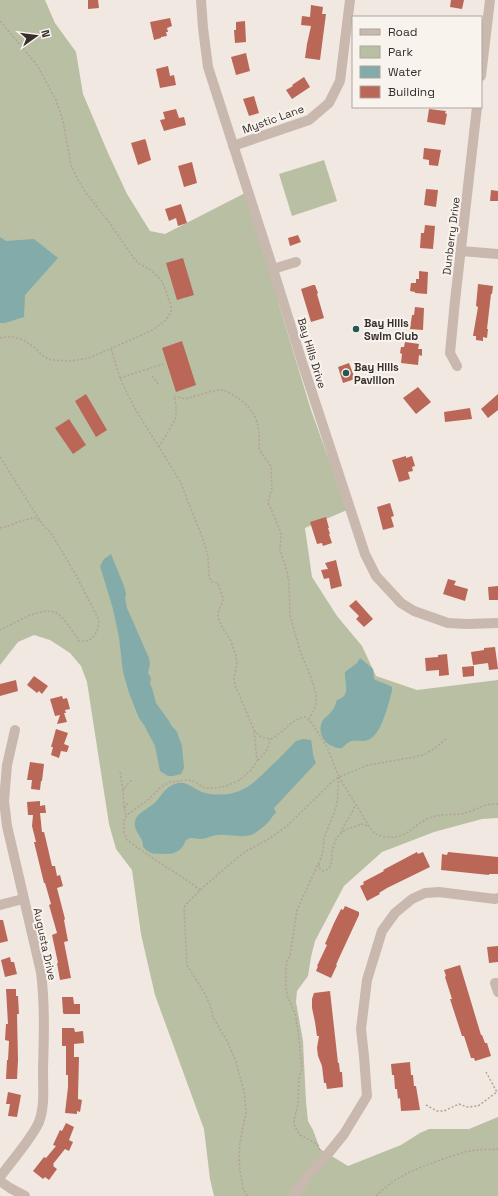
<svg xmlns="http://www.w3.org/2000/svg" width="498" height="1196" viewBox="0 0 498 1196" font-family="'Space Grotesk',sans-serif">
  <rect width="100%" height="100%" fill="#f1e8e1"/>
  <path fill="#b8bfa2" d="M0,0h45l10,23 21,29 7,42 25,59 19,41 23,37 15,3 86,-44 16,59 12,56 32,105 36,100 -42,18 7,49 25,39 25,30 14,30 41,14 81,-10v138l-16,1 -48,13 -52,20 -38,34 -29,55 -4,16 -3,19 -11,15 -1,11 7,39 3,61 2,19 5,9 7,19 28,17 53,-21 19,-12 9,-4h40l29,-12v79h-284l-4,-17 -6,-50 -49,-134 -14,-61 -9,-64 -16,-21 -7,-25 -22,-142 -6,-16 -11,-13 -20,-13 -16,-5 -16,7 -18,23z
    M324,160l13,41 -45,15 -13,-42z"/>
  <path fill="#83abaa" d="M0,237l6,4 28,-2 24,19 -33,37 -1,22 -19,6h-5z
    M111,554l13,32 2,8 -1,4 2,10 22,50 1,6 -2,9 3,5 -1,6 2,4 4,15 13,18 2,4 6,7 5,14 2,22 -3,6 -8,2h-5l-8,-5 -5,-25 -11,-21 -5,-7 -10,-25 -6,-21 -4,-35 -6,-28 -13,-43 4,-7z
    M360,658l13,11 1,10c6,4 12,4 18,8v4c-4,13 -10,44 -24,49 -5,2 -11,0 -16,1 -4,1 -7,4 -10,7 -5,1 -11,-2 -15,-5 -6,-5 -9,-15 -4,-23 2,-3 6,-5 9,-9 2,-2 4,-8 5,-11 15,-4 7,-18 8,-28l12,-9z
    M303,739l8,1c2,9 1,15 5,23l-42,45 2,5c-3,2 -4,4 -6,7 -4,5 -12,12 -19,15 -11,3 -22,-1 -33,0 -6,0 -12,4 -18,4 -4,0 -9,-2 -12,0 -3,1 -3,4 -5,7 -3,5 -10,8 -16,8 -12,-1 -15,2 -24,-7 1,-10 -10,-14 -8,-26 2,-8 11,-11 17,-16 7,-5 10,-13 17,-18 16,-11 22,2 36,6 8,2 20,2 28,0 16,-4 26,-15 37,-26 9,-8 17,-17 26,-26z"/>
  <path fill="#ba6757" d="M88,0h10l1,8 -11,1z
    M451,0h13l-2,9 -12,-2z
    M311,5l12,2 -1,7h4l-6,46 -15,-2 2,-14 4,-18 -10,-1 1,-9 8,1z
    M170,18l2,8 -5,2 1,4h-2l1,4 -6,1v1l-7,2 -4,-18z
    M245,21l1,21 -11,1 -1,-13h2v-8z
    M246,53l4,18 -14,4 -5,-18z
    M168,66l2,10 4,-1 2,10 -16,3 -4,-19z
    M304,77l6,10 -18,12 -6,-9 7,-4 -1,-1z
    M254,96l5,17 -10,3 -6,-17z
    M176,109l3,9 5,-1 2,8 -22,6 -4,-11 5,-1 -2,-7z
    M429,109l17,2 -1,2 2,1 -2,11 -18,-3z
    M145,139l1,2 5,19 -13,5 -7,-22z
    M424,148l17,2 -3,16 -9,-1v-5l-6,-1z
    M192,162l5,21 -13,4 -6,-21z
    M426,189l12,1 -2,17 -12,-2z
    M491,190l7,1v10h-8z
    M181,204l6,19 -9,3 -2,-8 -7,3 -4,-12z
    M425,225l10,1 -2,23 -13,-1 1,-15h3z
    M298,235l3,7 -11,4 -2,-8z
    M183,258l11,37 -17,5 -11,-37z
    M419,271l9,1 -1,22 -12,-1v-1l-5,-1 1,-8h5v-4h3z
    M478,284l15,2 -1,8h-1l-4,35h1l-1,9 -4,-1v4l-7,-1v-4h-3l5,-29 -2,-1z
    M313,285h2l3,8 -1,1 7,24 -13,4 -10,-33z
    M415,307l9,1 -1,22 -13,-1 2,-14h2z
    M182,341l14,44 -20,7 -14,-44z
    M405,342l14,2 -1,5h4v7l-3,-1 -1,10 -17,-2 1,-9 -2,-1 1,-6h3z
    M349,363l6,16 -12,4 -5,-16z
    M418,387l13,15 -15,12 -13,-16z
    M86,394l21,36 -11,7 -21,-36z
    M498,394v16l-10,8 -7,-9z
    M470,408l2,11 -27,3 -1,-10z
    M69,419l17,26 -13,9 -18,-26z
    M406,456v2l6,-2 3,10 -3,1 1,4 -5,1 2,7 -11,3 -7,-22z
    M390,503l4,13 -3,1 3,10 -11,3 -6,-23z
    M326,517l3,11h-1l2,6h-1l3,9 -9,3 -1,-3 -5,1 -7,-22z
    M336,560l6,26 -11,3 -2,-11 -5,1 -3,-9 7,-1 -3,-6z
    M448,579l8,2 -2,4 14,4 -3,12 -22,-7z
    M498,586v14h-9l-1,-13z
    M356,600l17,19 -9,8 -8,-8 3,-3 -10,-10z
    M495,647l3,22 -9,1 -1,-7 -15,2 -2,-13 13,-2v-2z
    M447,654l2,21 -10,1v-6l-13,1 -1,-13 13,-1v-2z
    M474,666v10l-11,1 -1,-10z
    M34,676l14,10 -6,8 -3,-3 -2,2 -10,-8z
    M16,680l2,11 -18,5v-12z
    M62,696l1,3 4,-1 3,11 -5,1 1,3h-2l3,9 -10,2 3,-9 -5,1 -5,-17z
    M56,729l12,4 -4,11 5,2 -2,6 -6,-1 -2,7 -8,-3 2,-8h-2z
    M30,762l14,2 -2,17h-1l-1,9 -9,-1 1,-9h-5z
    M40,801v5l5,-1 1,8h-6l2,19h2l2,8 6,26h3l2,10 3,-1 3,11 -6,2 8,31 -1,1 4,21 -4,1 7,36 -11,2 -3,-17h1l-6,-28 5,-2 -8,-28 2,-1 -6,-21h-1l-10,-41h2l-4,-16 1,-11h-5l-1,-13z
    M417,852l1,2 5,-2 7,15 -43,21 -8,5 1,1 -13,7 -7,-15 4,-2 -1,-2 21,-11 -1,-1z
    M448,852l50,5v17h-9v1l-48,-5 1,-16 5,1z
    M345,906l14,6v3l-19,41 -4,9h1l-6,13 -15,-7 2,-5h-1l10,-21 -2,-1 9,-21 7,-14 2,1z
    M0,920h3l5,21 -8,2z
    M498,946v16l-9,1 -2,-16z
    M10,957l1,5h3l3,12 -12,3 -4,-17z
    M460,965l21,70h1l3,8h2l4,13 -16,5 -1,-3h-3l-7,-22h-2l-12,-37h2l-7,-22 1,-1 -2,-6z
    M6,989h10v7h2l1,18h-2l1,46 -1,19h-11l1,-19h1l1,-19 -4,-1 1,-16h2z
    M330,991l8,72h1l1,9h2l1,15 -16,2 -1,-6h-2l-2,-17 -4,-10 -1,-8 2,-12h-2l-2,-14 -3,-14v-9l2,-6z
    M62,997h11l1,7h6v10h-16l-1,-1z
    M62,1028h12l1,4 8,-1 1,12 -10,1v13h5l-1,39v3l4,1 -2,12 -3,-1v3l-12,-1 3,-26v-12h-2v-29h-4z
    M410,1062l1,13h2l1,11h2l4,24 -19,1 -1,-13 -2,1 -1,-10h-2l-1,-14h-2l-1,-11z
    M8,1092l13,3 -4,22 -9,-1 2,-12h-4z
    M66,1123l8,4 -5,13 4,2 -4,9 -4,-2 -12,15 1,1 -1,1 4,3 -8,11 -4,-3 -2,2 -10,-8 11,-14 2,1 10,-12 -3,-1 7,-15 2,1z"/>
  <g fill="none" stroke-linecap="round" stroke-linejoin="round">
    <path stroke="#b4a298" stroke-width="1.5" stroke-dasharray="2 2" stroke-linecap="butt" d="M0,21l37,44 19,35 7,21 8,44 6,13 7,12 27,35 22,32 5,6 13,7 10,10 4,8 6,18v6l-5,8 -15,11 -62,27 -18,3 -20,-1 -8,-4 -8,-8 -11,-8 -11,-3h-8l-5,1
      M111,349l9,29 8,17 9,17 43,69 24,61 4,15 1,20 3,5 6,1 5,15 -1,6 -3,5 -1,8 5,12 7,10 6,17 1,8 -3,15 1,6 19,45 7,7 9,2c13,-5 21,-20 35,-22l6,5 16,25 12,30 29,-12 41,-7 14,-3 11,-6 13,-11
      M152,376l7,9
      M120,378l43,-14
      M159,447l16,-27c2,-9 1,-15 -1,-24l11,3 4,-1c6,-2 28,-9 33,-8 5,1 10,4 14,7 21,13 24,28 23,51l1,3 11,15 1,22 -4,14 13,31 -1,17 6,18 3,14 1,34 11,38 10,23 5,17v9l-2,7 -5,9
      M0,457l42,67 9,9 25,42 23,45c-1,13 -6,23 -20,21 -6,-9 -12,-20 -21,-27 -14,-10 -45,10 -58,16
      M0,528c12,-2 24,-10 36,-10l3,3
      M258,760c7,-6 11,-12 12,-21
      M120,772l3,18
      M339,777l33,54c4,4 8,5 14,6 23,3 28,-15 46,-20 9,-3 19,-2 28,-3 8,-1 15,-5 23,-8 4,-2 10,-2 15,-2
      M124,808l5,-6
      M126,815l-2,-7 -1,-18 9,-11
      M341,833c2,-10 11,-17 14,-28
      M320,860l3,-9 1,-13 10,-25 3,-10 2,-26
      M319,864v4l4,3c10,-2 8,-10 9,-18 1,-6 3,-13 7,-18 6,-7 15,-7 23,-11l6,2
      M200,890l-9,-7 -43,-28 -21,-15 -3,-8v-11l3,-6 22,-16 12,-12 9,-5 18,-2 5,1 12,7h12l9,-2 14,-6 12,-11 5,-8 -3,-31
      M486,1072l11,20
      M426,1105l11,6h7l15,-7 8,3 11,-1 19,-14h1
      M320,1150l-3,-6 -17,-9 -5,-8 -1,-7 4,-16 1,-27 3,-8 -4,-39 -3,-17 -7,-15 -2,-9v-19l1,-10 3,-4 7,-46 23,-50
      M247,1196l-4,-8 -3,-17 -1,-15 1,-14 6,-30 -2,-21 -9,-32 -8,-18 -14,-24 -3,-12 -5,-11 -18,-29 -3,-57c4,-7 11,-12 16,-18l37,-32 11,-8 19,-10 20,-14 45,-44 7,-5
      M376,1196c19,-20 44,-29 70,-38 8,-2 16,-6 24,-7 9,-2 19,-1 28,-2"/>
    <path stroke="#c8b8ae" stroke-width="10" d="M201,0l2,28 5,39 65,202 29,93 63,192 11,22 13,14 12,13 13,8 34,12 19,1 31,-1
      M481,76l9,-76
      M233,146l76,-26 20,-17 11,-22 10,-81
      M461,251l37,3
      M273,269l23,-7
      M457,366l-7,-13 5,-52 22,-194
      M0,905l23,-6
      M498,983h-3l3,9
      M0,1177c11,-15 32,-39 39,-55 6,-16 4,-35 4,-52 1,-33 2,-65 -2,-98l-34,-146 -3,-25 3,-36 8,-35
      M0,1181l10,7 15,8
      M294,1196l12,-18 21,-23 17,-21 23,-38 -3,-40 -3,-27 6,-49 15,-49 13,-18 17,-14 13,-6 14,-1 56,7 3,-1"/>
  </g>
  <g fill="#255555" stroke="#f9f3ee" stroke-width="1.5">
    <circle cx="356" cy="329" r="4"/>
    <circle cx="346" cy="373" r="4"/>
  </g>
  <g text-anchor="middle" stroke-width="4" stroke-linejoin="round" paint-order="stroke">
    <g font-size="11" fill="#382f2c" stroke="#f9f3ee">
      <text transform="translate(273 119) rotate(-20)" y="4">Mystic Lane</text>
      <text transform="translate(451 236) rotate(-83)" y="4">Dunberry Drive</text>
      <text transform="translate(312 353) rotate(73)" y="4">Bay Hills Drive</text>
      <text transform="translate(45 944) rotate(78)" y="4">Augusta Drive</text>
    </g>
    <g font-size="11" font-weight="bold" fill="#382f2c" stroke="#f9f3ee" text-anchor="start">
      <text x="364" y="327">Bay Hills<tspan x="364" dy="13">Swim Club</tspan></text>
      <text x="354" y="371">Bay Hills<tspan x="354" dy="13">Pavilion</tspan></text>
    </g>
  </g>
  <rect x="352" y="16" width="130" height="92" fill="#f9f3ee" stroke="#aca5a0"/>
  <rect x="360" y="29" width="20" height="6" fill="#c8b8ae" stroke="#aca5a0"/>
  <text x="388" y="36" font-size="12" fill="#382f2c">Road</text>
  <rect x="360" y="46" width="20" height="12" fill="#b8bfa2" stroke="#aca5a0"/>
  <text x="388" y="56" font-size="12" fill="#382f2c">Park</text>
  <rect x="360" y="66" width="20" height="12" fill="#83abaa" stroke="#aca5a0"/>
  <text x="388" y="76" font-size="12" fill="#382f2c">Water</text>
  <rect x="360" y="86" width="20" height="12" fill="#ba6757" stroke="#aca5a0"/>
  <text x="388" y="96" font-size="12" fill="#382f2c">Building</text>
  <g transform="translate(36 36) rotate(76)" stroke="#f9f3ee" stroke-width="3" paint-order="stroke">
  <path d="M0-3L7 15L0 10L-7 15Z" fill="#382f2c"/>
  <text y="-6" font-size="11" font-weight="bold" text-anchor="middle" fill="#382f2c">N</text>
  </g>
</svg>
